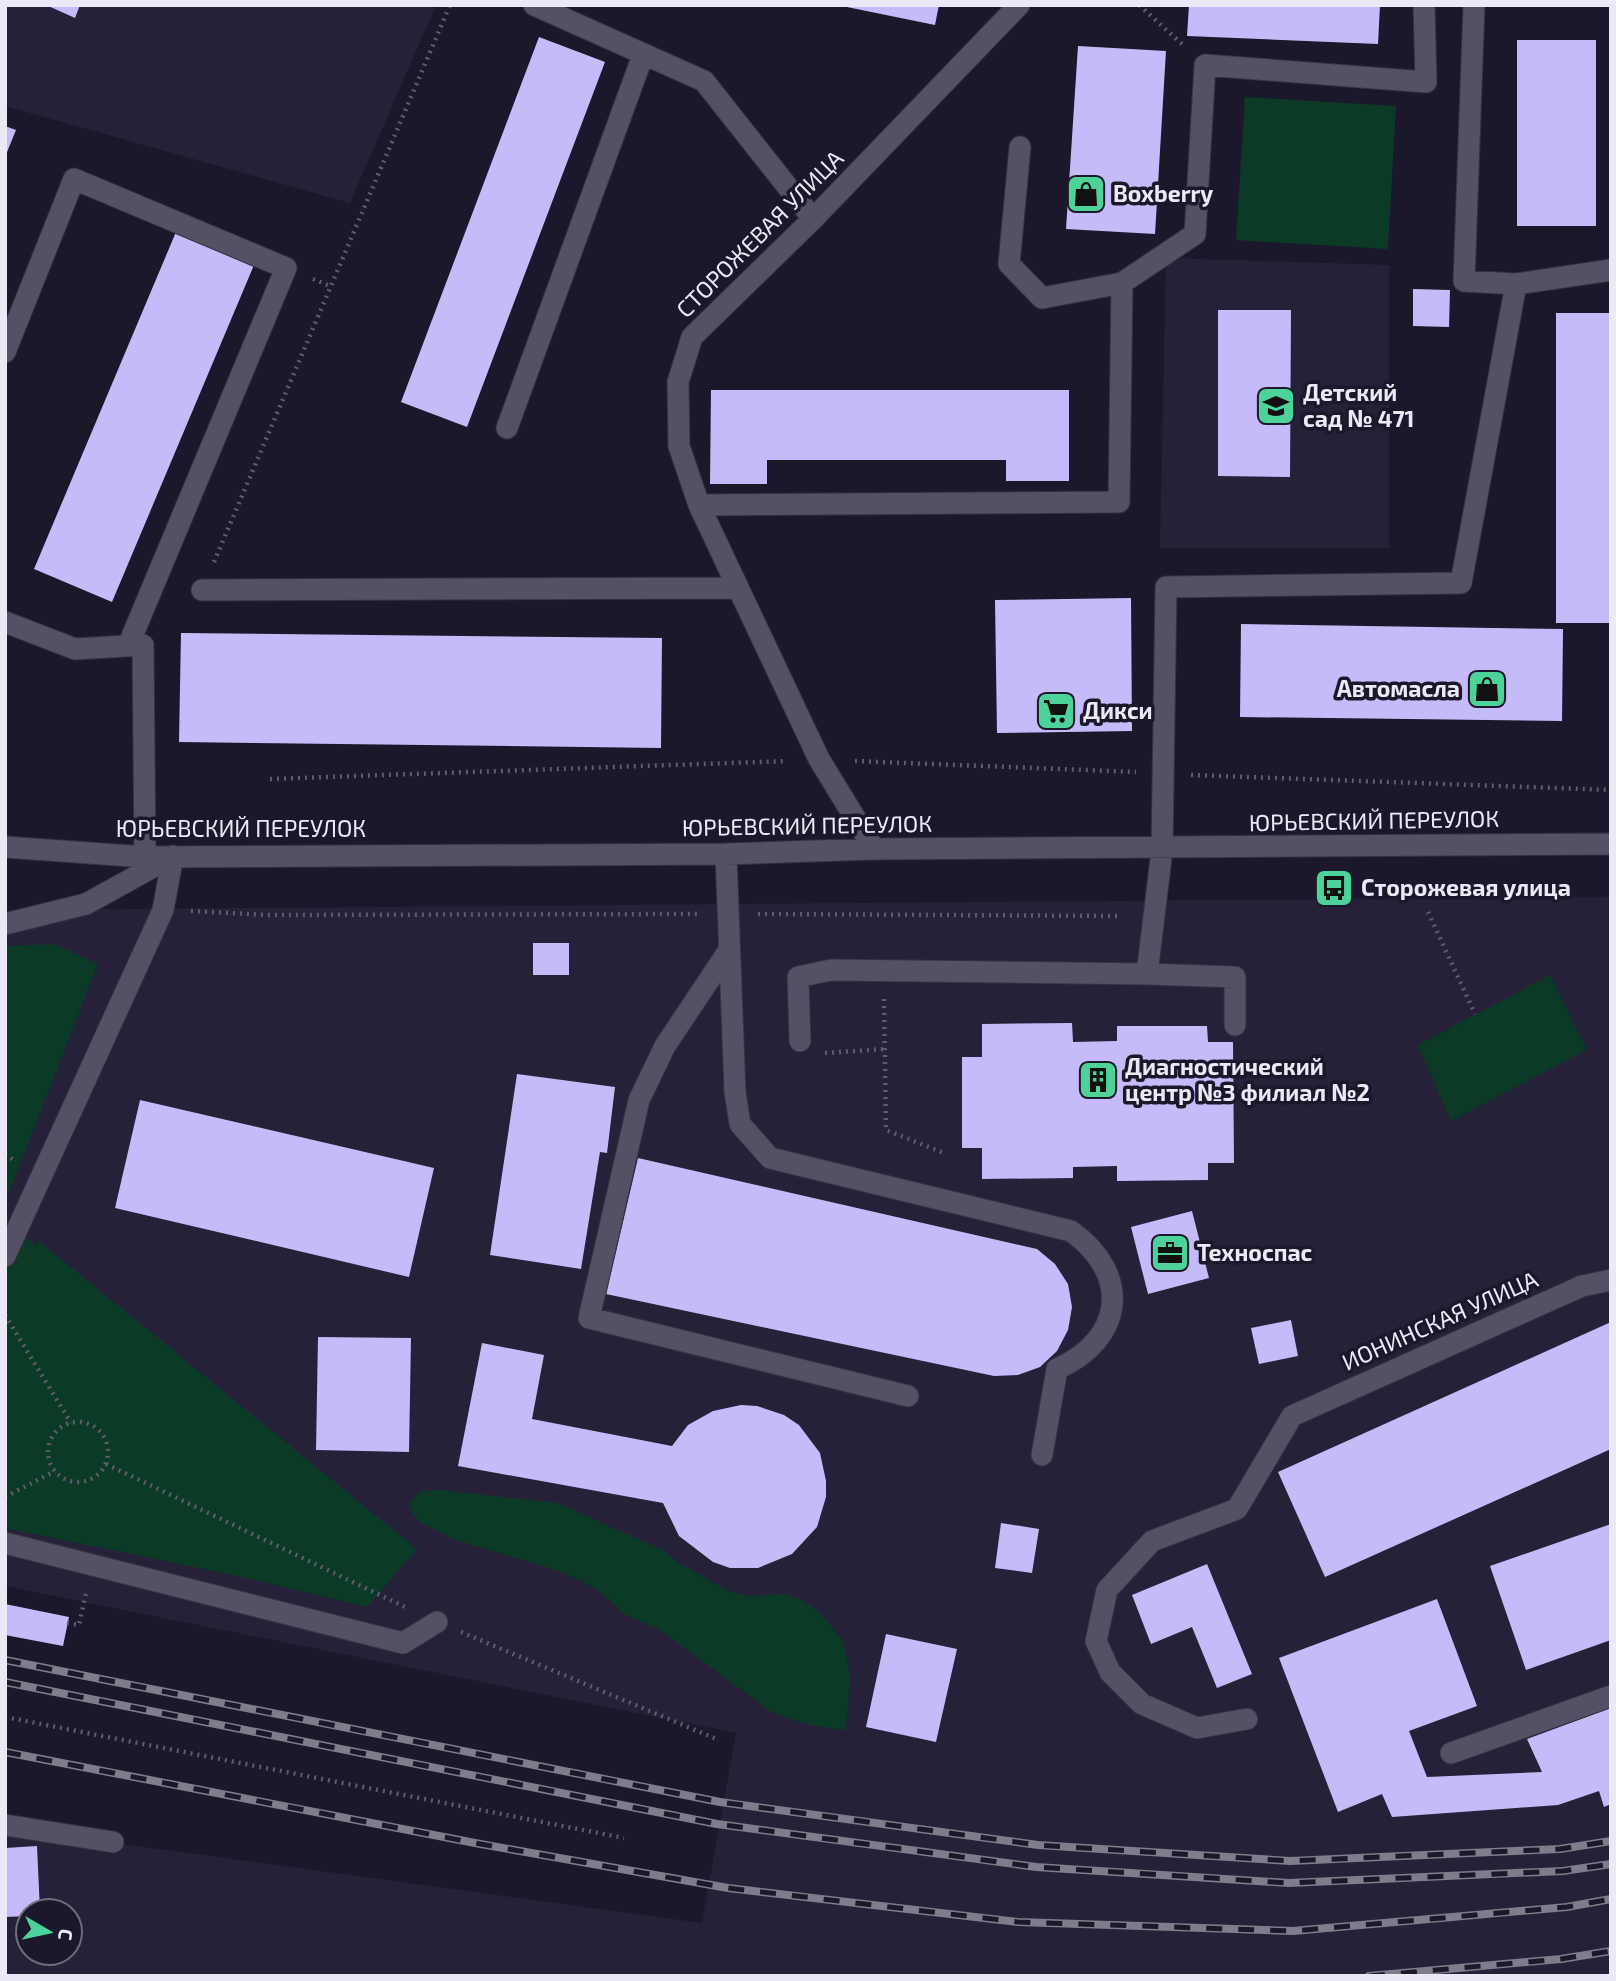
<svg xmlns="http://www.w3.org/2000/svg" width="1616" height="1981" viewBox="0 0 1616 1981" font-family="'Exo 2',sans-serif">
  <rect width="100%" height="100%" fill="#1c182b"/>
  <path fill="#262139" fill-rule="evenodd" d="M5,5h431l-86,198 -345,-97z
    M1166,258l223,7v283h-229z
    M1611,897v1079h-1606v-148l697,95 34,-190 -731,-147v-676zM28,1911h42v42h-42z"/>
  <path fill="#0b3b27" d="M1245,97l151,9 -8,143 -152,-9z
    M55,944l43,20 -93,239v-257z
    M1550,975l37,75 -136,71 -33,-76z
    M5,1218l31,28 3,-5 378,308 -50,58 -129,-31 -233,-48z
    M439,1490l119,13 107,48 15,13 49,27 19,5 38,-2 18,7 15,11 25,30 6,36 -4,52 -38,-5 -36,-13 -112,-82 -35,-16 -28,-25 -37,-18 -107,-32 -34,-17 -11,-16 12,-15z"/>
  <path fill="#c6bbf9" d="M46,5h34l-5,13z
    M837,5h102l-4,20z
    M1189,5h191l-2,39 -191,-8z
    M539,37l66,25 -138,365 -66,-25z
    M1517,40h79v186h-79z
    M1078,46l88,5 -11,183 -89,-5z
    M5,126l11,4 -11,27z
    M176,232l78,33 -142,337 -78,-33z
    M1413,289l37,1 -1,37 -36,-1z
    M1218,310h73l-1,167 -72,-1z
    M1556,313h55v310h-55z
    M711,390h358v91h-63v-21h-239v24h-57z
    M1131,598l1,133 -135,2 -2,-133z
    M1241,624l322,5 -1,92 -322,-4z
    M181,633l481,5 -1,110 -482,-6z
    M533,943h36v32h-36z
    M1072,1023l1,19 44,-1v-15h90l1,16h25l1,121h-26v17l-91,1v-15l-44,1v11l-91,1v-31h-20v-91h20v-33z
    M517,1074l98,13 -8,66 -7,-1 -19,117 -91,-14z
    M140,1100l294,68 -25,109 -294,-69z
    M638,1158l399,91 18,15 13,20 4,23 -4,23 -11,21 -17,16 -22,8 -24,1 -388,-82z
    M1192,1211l17,67 -61,16 -17,-67z
    M1291,1320l7,36 -39,8 -8,-36z
    M1611,1322v127l-286,128 -47,-105z
    M318,1337l93,1 -2,114 -93,-2z
    M482,1343l62,12 -12,64 140,27 16,-21 25,-14 28,-6 16,1 27,9 15,10 21,28 6,28v16l-9,30 -25,27 -34,14h-28l-17,-6 -34,-26 -16,-33 -205,-37z
    M1001,1523l38,6 -7,44 -37,-5z
    M1611,1524v116l-85,30 -36,-104z
    M1207,1564l45,110 -35,14 -25,-61 -41,17 -19,-49z
    M1437,1599l40,107 -68,25 18,46 115,-5 -15,-33 84,-31v96l-7,3 -5,-16 -41,14 -166,12 -10,-23 -44,18 -59,-154z
    M5,1604l64,13 -6,29 -58,-11z
    M886,1634l71,15 -21,93 -70,-15z
    M37,1846l3,65h-12v5l-23,1v-69z"/>
  <g fill="none" stroke-linecap="round" stroke-linejoin="round">
    <g stroke="#353240" stroke-width="23">
      <path id="minor" d="M534,5l170,76 109,138
        M1474,5l-10,276 52,3 95,-14
        M1020,147l-11,117 33,34 80,-15 73,-49 10,-169 221,17 -2,-77
        M5,352l69,-173 212,89 -158,378
        M507,428l136,-373
        M699,505l420,-3 3,-219
        M202,590l536,-2
        M5,622l70,27 68,-4 2,212
        M5,847l140,10 581,-3 148,-5 737,-5
        M874,849l-55,-90 -120,-254 -20,-59 -1,-64 14,-45 121,-118 206,-214
        M726,854l9,238 5,32 30,34 301,73c61,44 53,108 -14,138l-15,86
        M5,924l81,-20 85,-47
        M729,950l-64,96 -26,54 -50,218 319,78
        M1235,1025v-48l-88,-3 15,-124 4,-263 295,-4 55,-299
        M800,1041l-2,-64 33,-7 316,4
        M5,1256l158,-346 10,-54
        M5,1543l398,100 34,-21
        M1247,1719l-50,9 -55,-24 -32,-32 -14,-31 11,-51 45,-49 85,-32 55,-93 290,-130 29,-6
        M1451,1753l160,-57
        M5,1825l108,17"/>
    </g>
    <path stroke="#5f5c6d" stroke-width="4.5" stroke-dasharray="2 5" stroke-linecap="butt" d="M1139,5l45,41
      M313,279l17,7
      M214,562l236,-557
      M855,761l281,11
      M1191,775l420,15
      M270,779l517,-18
      M191,911l76,4 433,-1
      M1428,912l47,102
      M758,914l360,2
      M884,999l2,131 58,23
      M825,1053l60,-4
      M5,1154l11,8
      M5,1315l66,108
      M48 1452a30 30 0 1 1 60 0a30 30 0 1 1-60 0Z
      M106,1464l299,143
      M5,1497l50,-26
      M67,1623l12,2 7,-32
      M461,1632l258,108
      M5,1717l619,121"/>
    <use href="#minor" stroke="#545065" stroke-width="21"/>
    <g stroke="#7f7c8c" stroke-width="8">
      <path id="rail" d="M5,1660l715,142 318,43 252,16 270,-12 51,-8
        M5,1682l712,142 319,43 253,16 274,-12 48,-7
        M5,1752l470,91 253,45 290,34 275,9 274,-24 44,-8
        M1369,1976l192,-17 50,-8"/>
    </g>
    <use href="#rail" stroke="#1c182b" stroke-width="5" stroke-dasharray="16" stroke-linecap="butt"/>
  </g>
  <defs>
    <g id="shop-square" transform="scale(2.0125)"><rect x="-9" y="-9" width="18" height="18" rx="4" fill="#4dd39a" stroke="#1c182b"/><path d="M-5-2.5h2.3a2.7 3.5 0 0 1 5.4 0H5L5.5 6h-11ZM-1.5-2.5h3a1.5 2.3 0 0 0-3 0Z" fill="#111"/></g>
    <g id="school-square" transform="scale(2.0125)"><rect x="-9" y="-9" width="18" height="18" rx="4" fill="#4dd39a" stroke="#1c182b"/><path d="M0-5L7-2L0 1L-7-2ZM-4 1L0 2.5L4 1V4Q0 6-4 4Z" fill="#111"/></g>
    <g id="supermarket-square" transform="scale(2.0125)"><rect x="-9" y="-9" width="18" height="18" rx="4" fill="#4dd39a" stroke="#1c182b"/><path d="M-6-5.5h2.5l.6 2H6L4.5 2H-2.5L-4.4-4H-6ZM-1.5 3.2a1.3 1.3 0 1 0 .1 0ZM3 3.2a1.3 1.3 0 1 0 .1 0Z" fill="#111"/></g>
    <g id="bus-square" transform="scale(2.0125)"><rect x="-9" y="-9" width="18" height="18" rx="4" fill="#4dd39a" stroke="#1c182b"/><path d="M-5-6H5V4H4V6H2V4H-2V6H-4V4H-5ZM-3.5-4V0h7V-4ZM-3.5 1.2v1.5H-2V1.2ZM2 1.2v1.5H3.5V1.2Z" fill="#111"/></g>
    <g id="building-square" transform="scale(2.0125)"><rect x="-9" y="-9" width="18" height="18" rx="4" fill="#4dd39a" stroke="#1c182b"/><path d="M-4-6H4V6H1V3H-1V6H-4ZM-2.5-4.3h1.7v1.8h-1.7ZM.8-4.3h1.7v1.8H.8ZM-2.5-1h1.7V.8h-1.7ZM.8-1h1.7V.8H.8Z" fill="#111"/></g>
    <g id="office-square" transform="scale(2.0125)"><rect x="-9" y="-9" width="18" height="18" rx="4" fill="#4dd39a" stroke="#1c182b"/><path d="M-6-3h4V-5.5h4V-3h4V5H-6ZM-1-4.5V-3h2v-1.5ZM-6 0V1H6V0Z" fill="#111"/></g>
  </defs>
  <g fill-rule="evenodd">
    <use href="#shop-square" x="1086" y="194"/>
    <use href="#school-square" x="1276" y="406"/>
    <use href="#shop-square" x="1487" y="689"/>
    <use href="#supermarket-square" x="1056" y="711"/>
    <use href="#bus-square" x="1334" y="888"/>
    <use href="#building-square" x="1098" y="1080"/>
    <use href="#office-square" x="1170" y="1253"/>
  </g>
  <g text-anchor="middle" stroke-width="7" stroke-linejoin="round" paint-order="stroke">
    <g font-size="23" font-weight="bold" fill="#ebe9f6" stroke="#1c182b" text-anchor="start">
      <text x="1113" y="202">Boxberry</text>
      <text x="1303" y="401">Детский<tspan x="1303" dy="26">сад № 471</tspan></text>
      <text x="1460" y="697" text-anchor="end">Автомасла</text>
      <text x="1083" y="719">Дикси</text>
      <text x="1361" y="896">Сторожевая улица</text>
      <text x="1125" y="1075">Диагностический<tspan x="1125" dy="26">центр №3 филиал №2</tspan></text>
      <text x="1197" y="1261">Техноспас</text>
    </g>
    <g font-size="23" fill="#ebe9f6" stroke="#1c182b">
      <text transform="translate(760 234) rotate(-45)" y="8">СТОРОЖЕВАЯ УЛИЦА</text>
      <text transform="translate(1374 821) rotate(-1)" y="8">ЮРЬЕВСКИЙ ПЕРЕУЛОК</text>
      <text transform="translate(807 826) rotate(-1)" y="8">ЮРЬЕВСКИЙ ПЕРЕУЛОК</text>
      <text x="241" y="837">ЮРЬЕВСКИЙ ПЕРЕУЛОК</text>
      <text transform="translate(1440 1321) rotate(-24)" y="8">ИОНИНСКАЯ УЛИЦА</text>
    </g>
  </g>
  <rect width="1616" height="1981" fill="none" stroke="#ebe9f6" stroke-width="14"/>
  <g transform="translate(49 1932) rotate(99)"><circle r="33" fill="#1c182b" stroke="#6f6c7c" stroke-width="2"/>
  <path d="M0-5L12 26L0 18L-12 26Z" fill="#4dd39a"/>
  <text y="-10" font-size="19" font-weight="bold" text-anchor="middle" fill="#ebe9f6">С</text>
  </g>
</svg>
